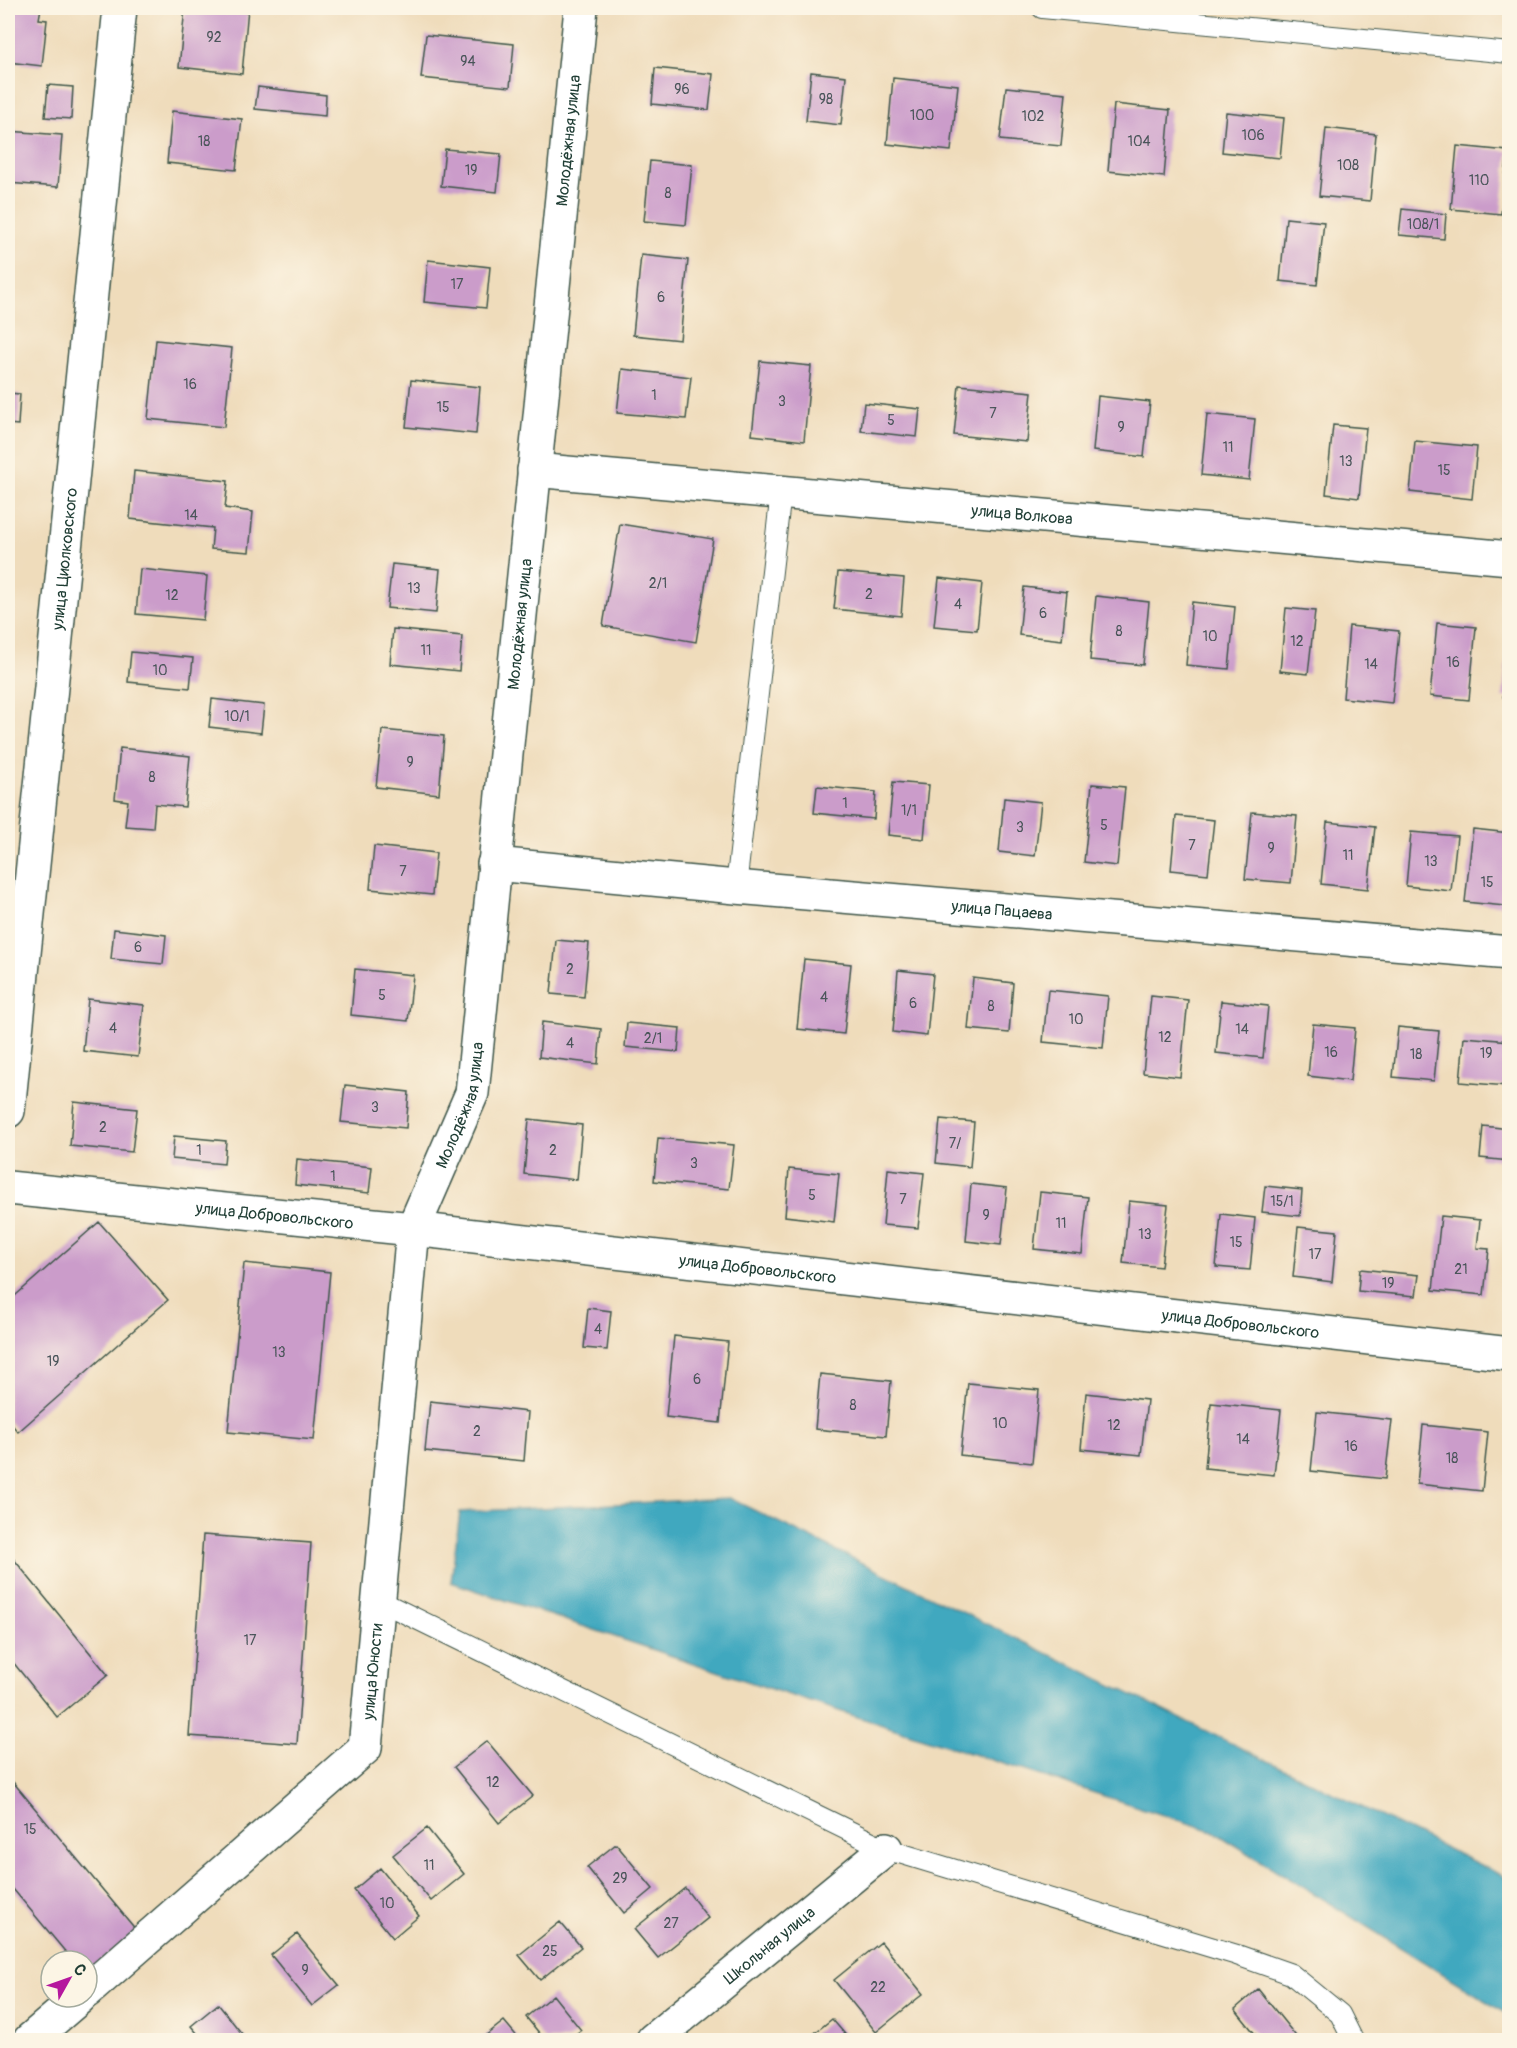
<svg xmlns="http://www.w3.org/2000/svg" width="1517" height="2048" viewBox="0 0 1517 2048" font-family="Pangolin,sans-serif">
  <rect width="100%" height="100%" fill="#fcf5e5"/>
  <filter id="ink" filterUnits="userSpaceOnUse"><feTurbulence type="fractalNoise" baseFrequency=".0167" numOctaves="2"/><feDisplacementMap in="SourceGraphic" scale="12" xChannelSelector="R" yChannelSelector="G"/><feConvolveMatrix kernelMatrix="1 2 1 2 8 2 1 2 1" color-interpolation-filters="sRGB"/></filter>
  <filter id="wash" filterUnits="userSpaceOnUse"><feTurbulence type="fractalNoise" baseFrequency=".008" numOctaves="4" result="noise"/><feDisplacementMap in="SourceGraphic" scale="24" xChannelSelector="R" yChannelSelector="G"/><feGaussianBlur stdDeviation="1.35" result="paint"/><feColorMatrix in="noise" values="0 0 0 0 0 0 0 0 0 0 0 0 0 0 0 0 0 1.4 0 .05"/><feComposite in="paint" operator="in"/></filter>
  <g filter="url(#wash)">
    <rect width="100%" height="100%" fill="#efdcbb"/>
    <path fill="#3fa8bf" stroke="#2f727a" stroke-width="1.5" d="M729,1498l780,381v136l-296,-184 -433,-139 -329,-110 9,-70z"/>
    <g id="blocks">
      <path fill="#cb9cca" d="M13,8h28l-2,11 8,1 -5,46 -34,-4v-46l4,1z
        M185,8h63l-6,66 -63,-7z
        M426,35l88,9 -4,43 -89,-9z
        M655,68l58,6 -4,36 -57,-6z
        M811,72l35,4 -5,49 -35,-4z
        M893,78l65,7 -7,66 -64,-7z
        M48,85l25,2 -2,32 -26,-2z
        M258,87l68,8 -1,21 -70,-7z
        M1006,87l60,6 -5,53 -61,-6z
        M1114,104l56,6 -6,67 -56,-6z
        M172,111l70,8 -6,51 -69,-7z
        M1226,112l58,6 -4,40 -58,-6z
        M1326,128l50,6 -6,67 -51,-5z
        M8,131l54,4 -4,52 -50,-4z
        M1457,146l51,5 -7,63 -50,-5z
        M445,149l56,5 -4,38 -56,-6z
        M650,161l42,4 -6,60 -42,-4z
        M1402,209l44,5 -2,25 -45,-4z
        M1286,218l38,4 -7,63 -37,-4z
        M641,255l47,5 -8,80 -47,-5z
        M428,260l62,7 -4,41 -62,-6z
        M156,340l76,8 -8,79 -76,-8z
        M760,361l51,5 -7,75 -52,-6z
        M622,369l69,8 -5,42 -69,-6z
        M411,380l69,7 -4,47 -70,-7z
        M959,385l73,7 -5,50 -73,-7z
        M8,393l12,1 -2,31 -10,-1z
        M1098,396l52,6 -6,55 -51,-6z
        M864,403l56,6 -3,28 -56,-6z
        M1207,414l48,5 -6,61 -48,-5z
        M1333,425l33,3 -7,70 -33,-4z
        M1415,441l62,6 -5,52 -62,-7z
        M134,471l94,10 -3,27 28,4 -4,40 -38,-3 2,-21 -83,-9z
        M620,524l93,15 -17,103 -93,-16z
        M392,564l48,5 -4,44 -49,-5z
        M140,569l67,7 -4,44 -67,-6z
        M838,572l66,6 -3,38 -67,-7z
        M939,578l43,5 -5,47 -43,-4z
        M1024,587l43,5 -5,48 -43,-5z
        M1096,596l53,6 -6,63 -53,-5z
        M1192,602l43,5 -6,62 -43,-4z
        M1286,608l29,3 -7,63 -28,-3z
        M1437,623l39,4 -7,73 -39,-4z
        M1349,626l50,5 -7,72 -49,-5z
        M393,629l69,7 -3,35 -69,-7z
        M1508,642h2v55h-7z
        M131,652l62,6 -3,30 -62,-6z
        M212,699l52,6 -3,28 -52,-6z
        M382,730l62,6 -5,58 -63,-7z
        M120,748l70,8 -5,51 -30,-3 -2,24 -28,-2 3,-25 -13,-2z
        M893,782l36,3 -5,54 -36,-4z
        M1092,784l33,3 -8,79 -33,-4z
        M817,786l59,6 -2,27 -60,-6z
        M1004,798l37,4 -6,54 -36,-4z
        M1252,812l45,4 -6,67 -46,-4z
        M1176,816l38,4 -6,54 -37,-4z
        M1327,822l48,5 -7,62 -47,-5z
        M1473,829l37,4v29l-5,44 -40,-4z
        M1411,832l46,4 -6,55 -45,-5z
        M374,846l62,7 -4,42 -62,-6z
        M114,929l52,6 -3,29 -52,-5z
        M556,940l33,3 -5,54 -33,-3z
        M804,959l47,5 -7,70 -47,-5z
        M355,969l58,6 -5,46 -57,-6z
        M898,970l35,4 -6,62 -34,-4z
        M973,978l40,5 -4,50 -41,-4z
        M1048,990l60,6 -5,52 -60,-6z
        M1151,996l37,4 -8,77 -37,-4z
        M88,999l56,6 -6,52 -55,-6z
        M1221,1001l47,5 -5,52 -47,-5z
        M542,1022l59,7 -3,35 -59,-7z
        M627,1023l53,5 -2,24 -53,-5z
        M1313,1024l42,4 -5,53 -42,-5z
        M1398,1027l41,4 -5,50 -41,-4z
        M1464,1037l46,4 -3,45 -47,-4z
        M345,1085l64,7 -3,36 -65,-6z
        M74,1102l63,7 -5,43 -62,-6z
        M529,1119l53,6 -5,55 -53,-6z
        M940,1119l34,3 -4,45 -34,-4z
        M1483,1126l27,3v32l-30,-3z
        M174,1136l52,5 -2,23 -52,-5z
        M658,1138l76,7 -5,44 -75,-8z
        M297,1159l75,8 -3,26 -74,-8z
        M789,1169l50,5 -5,48 -49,-6z
        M888,1169l36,4 -6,55 -35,-3z
        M971,1184l36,4 -6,57 -35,-4z
        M1265,1186l37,4 -2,26 -38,-4z
        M1040,1192l48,5 -6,57 -48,-5z
        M1129,1201l39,4 -7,62 -38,-4z
        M1221,1214l34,4 -5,52 -34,-3z
        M1441,1216l39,4 -3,28 12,1 -5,46 -51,-5z
        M99,1222l69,78 -150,132 -10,-12v-118z
        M1298,1227l39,4 -5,51 -39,-5z
        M244,1263l86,9 -16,168 -86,-8z
        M1360,1269l59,6 -3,21 -58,-5z
        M588,1308l23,3 -4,39 -23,-2z
        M674,1336l54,6 -8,81 -54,-6z
        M820,1374l71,7 -5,55 -71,-7z
        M968,1383l71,7 -7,73 -72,-8z
        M1086,1393l61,7 -6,55 -60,-6z
        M430,1401l98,11 -4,49 -99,-10z
        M1211,1403l70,7 -7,65 -69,-7z
        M1317,1412l75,8 -7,59 -74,-8z
        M1423,1425l65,7 -6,59 -65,-7z
        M203,1535l108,8 -14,201 -108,-8z
        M8,1552l100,123 -51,42 -49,-61z
        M487,1741l46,55 -34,27 -45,-56z
        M8,1776l129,155 -50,41v-11h-14l-65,-78z
        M427,1828l37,46 -33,27 -38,-46z
        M616,1844l37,45 -29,24 -37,-46z
        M380,1868l39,48 -26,22 -39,-48z
        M685,1888l23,30 -50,40 -24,-29z
        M560,1922l21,25 -41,33 -21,-25z
        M297,1934l42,51 -27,21 -41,-51z
        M881,1942l42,52 -47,38 -42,-52z
        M1258,1989l41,51h-39l-25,-31z
        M553,1995l28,35 -13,10h-23l-19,-23z
        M218,2004l29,36h-44l-12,-14z
        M832,2019l18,21h-44z
        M504,2021l16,19h-40z"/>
    </g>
  </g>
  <g filter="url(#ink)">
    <use href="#blocks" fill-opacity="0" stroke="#3e5548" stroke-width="1.5"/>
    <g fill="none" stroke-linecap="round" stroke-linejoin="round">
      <g stroke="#3e5548" stroke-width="22">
        <path id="lane" d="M1042,8l468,45
          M736,887l45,-395
          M378,1600l508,249 351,106 54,19 49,40 13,26"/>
      </g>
      <g stroke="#3e5548" stroke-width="36">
        <g id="street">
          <path id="s1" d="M534,470l976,88"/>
          <path id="s2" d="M494,864l242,23 774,66"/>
          <path id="s3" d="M8,1111l112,-1103"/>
          <path id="s4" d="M8,1188l405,41 1097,125"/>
          <path id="s5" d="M87,1991l278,-243 48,-519 59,-136 109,-1085"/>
          <path d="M30,2040l50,-43"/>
          <path id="s6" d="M653,2040l233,-191"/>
        </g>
      </g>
      <use href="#lane" stroke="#fff" stroke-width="20"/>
      <use href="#street" stroke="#fff" stroke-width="33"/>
    </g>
  </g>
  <g text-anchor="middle" stroke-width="4.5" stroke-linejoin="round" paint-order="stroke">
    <g font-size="14" fill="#4a555a">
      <text x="214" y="42">92</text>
      <text x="468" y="66">94</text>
      <text x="682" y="94">96</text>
      <text x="826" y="104">98</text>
      <text x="922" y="120">100</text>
      <text x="1033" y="121">102</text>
      <text x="1253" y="140">106</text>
      <text x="204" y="146">18</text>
      <text x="1139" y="146">104</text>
      <text x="1348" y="170">108</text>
      <text x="471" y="175">19</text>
      <text x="1479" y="185">110</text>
      <text x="668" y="198">8</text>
      <text x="1423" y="229">108/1</text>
      <text x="457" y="289">17</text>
      <text x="661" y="302">6</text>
      <text x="190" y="389">16</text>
      <text x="654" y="400">1</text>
      <text x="782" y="406">3</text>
      <text x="443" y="412">15</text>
      <text x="993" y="418">7</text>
      <text x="891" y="425">5</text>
      <text x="1121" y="432">9</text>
      <text x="1228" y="452">11</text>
      <text x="1346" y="466">13</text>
      <text x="1444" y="475">15</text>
      <text x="191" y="520">14</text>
      <text x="658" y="588">2/1</text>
      <text x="414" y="593">13</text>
      <text x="869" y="599">2</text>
      <text x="172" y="600">12</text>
      <text x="958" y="609">4</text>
      <text x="1043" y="618">6</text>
      <text x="1119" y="636">8</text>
      <text x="1210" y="641">10</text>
      <text x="1297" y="646">12</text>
      <text x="426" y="655">11</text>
      <text x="1453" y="667">16</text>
      <text x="1371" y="669">14</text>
      <text x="160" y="675">10</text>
      <text x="237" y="721">10/1</text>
      <text x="410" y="767">9</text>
      <text x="152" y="782">8</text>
      <text x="845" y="808">1</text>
      <text x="909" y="815">1/1</text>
      <text x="1104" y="830">5</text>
      <text x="1020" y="832">3</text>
      <text x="1192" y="850">7</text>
      <text x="1271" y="853">9</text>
      <text x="1348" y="860">11</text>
      <text x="1431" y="866">13</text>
      <text x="403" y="876">7</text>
      <text x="1487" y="887">15</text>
      <text x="138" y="952">6</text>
      <text x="570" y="974">2</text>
      <text x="382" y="1000">5</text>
      <text x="824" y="1002">4</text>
      <text x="913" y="1008">6</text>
      <text x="991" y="1011">8</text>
      <text x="1076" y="1024">10</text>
      <text x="113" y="1033">4</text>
      <text x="1242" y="1034">14</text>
      <text x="1165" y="1042">12</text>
      <text x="653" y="1043">2/1</text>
      <text x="570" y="1048">4</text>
      <text x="1331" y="1057">16</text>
      <text x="1486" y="1058">19</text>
      <text x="1416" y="1059">18</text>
      <text x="375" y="1112">3</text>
      <text x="103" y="1132">2</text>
      <text x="955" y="1148">7/</text>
      <text x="199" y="1155">1</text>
      <text x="553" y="1155">2</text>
      <text x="694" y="1168">3</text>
      <text x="333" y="1181">1</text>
      <text x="812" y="1200">5</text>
      <text x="903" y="1204">7</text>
      <text x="1282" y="1206">15/1</text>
      <text x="986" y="1220">9</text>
      <text x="1061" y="1228">11</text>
      <text x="1145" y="1239">13</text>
      <text x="1236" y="1247">15</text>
      <text x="1315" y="1259">17</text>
      <text x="1461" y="1274">21</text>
      <text x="1388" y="1288">19</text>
      <text x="598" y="1334">4</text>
      <text x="279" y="1357">13</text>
      <text x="53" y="1366">19</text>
      <text x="697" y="1384">6</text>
      <text x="853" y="1410">8</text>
      <text x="1000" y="1428">10</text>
      <text x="1114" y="1430">12</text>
      <text x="477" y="1436">2</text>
      <text x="1243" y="1444">14</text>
      <text x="1351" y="1451">16</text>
      <text x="1452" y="1463">18</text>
      <text x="250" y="1645">17</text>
      <text x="493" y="1787">12</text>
      <text x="30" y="1834">15</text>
      <text x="429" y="1870">11</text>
      <text x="620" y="1883">29</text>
      <text x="387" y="1908">10</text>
      <text x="671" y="1928">27</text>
      <text x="550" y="1956">25</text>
      <text x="305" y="1975">9</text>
      <text x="878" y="1992">22</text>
    </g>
    <g font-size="16" fill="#1f3d34" stroke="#fcf5e5">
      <text dy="6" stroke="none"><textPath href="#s5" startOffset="1996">Молодёжная улица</textPath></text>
      <text dy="6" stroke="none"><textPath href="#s1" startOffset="490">улица Волкова</textPath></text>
      <text dy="6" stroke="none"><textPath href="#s3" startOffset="555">улица Циолковского</textPath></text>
      <text dy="6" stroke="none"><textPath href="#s5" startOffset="1510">Молодёжная улица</textPath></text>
      <text dy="6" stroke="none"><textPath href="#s2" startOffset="510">улица Пацаева</textPath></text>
      <text dy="6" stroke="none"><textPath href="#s5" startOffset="1024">Молодёжная улица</textPath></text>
      <text dy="6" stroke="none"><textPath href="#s4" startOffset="268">улица Добровольского</textPath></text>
      <text dy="6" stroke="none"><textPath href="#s4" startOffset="754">улица Добровольского</textPath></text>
      <text dy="6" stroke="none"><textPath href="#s4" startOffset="1240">улица Добровольского</textPath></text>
      <text dy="6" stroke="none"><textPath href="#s5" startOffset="446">улица Юности</textPath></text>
      <text dy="6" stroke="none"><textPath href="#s6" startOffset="150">Школьная улица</textPath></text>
    </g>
  </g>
  <rect width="1517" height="2048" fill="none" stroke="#fcf5e5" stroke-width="30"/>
  <g transform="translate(69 1979) rotate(50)"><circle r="28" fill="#fcf5e5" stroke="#a4ab9e" stroke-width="1.5"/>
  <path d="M0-4.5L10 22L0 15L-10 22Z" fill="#b5179e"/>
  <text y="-9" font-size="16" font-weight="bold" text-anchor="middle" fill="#1f3d34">С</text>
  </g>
</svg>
